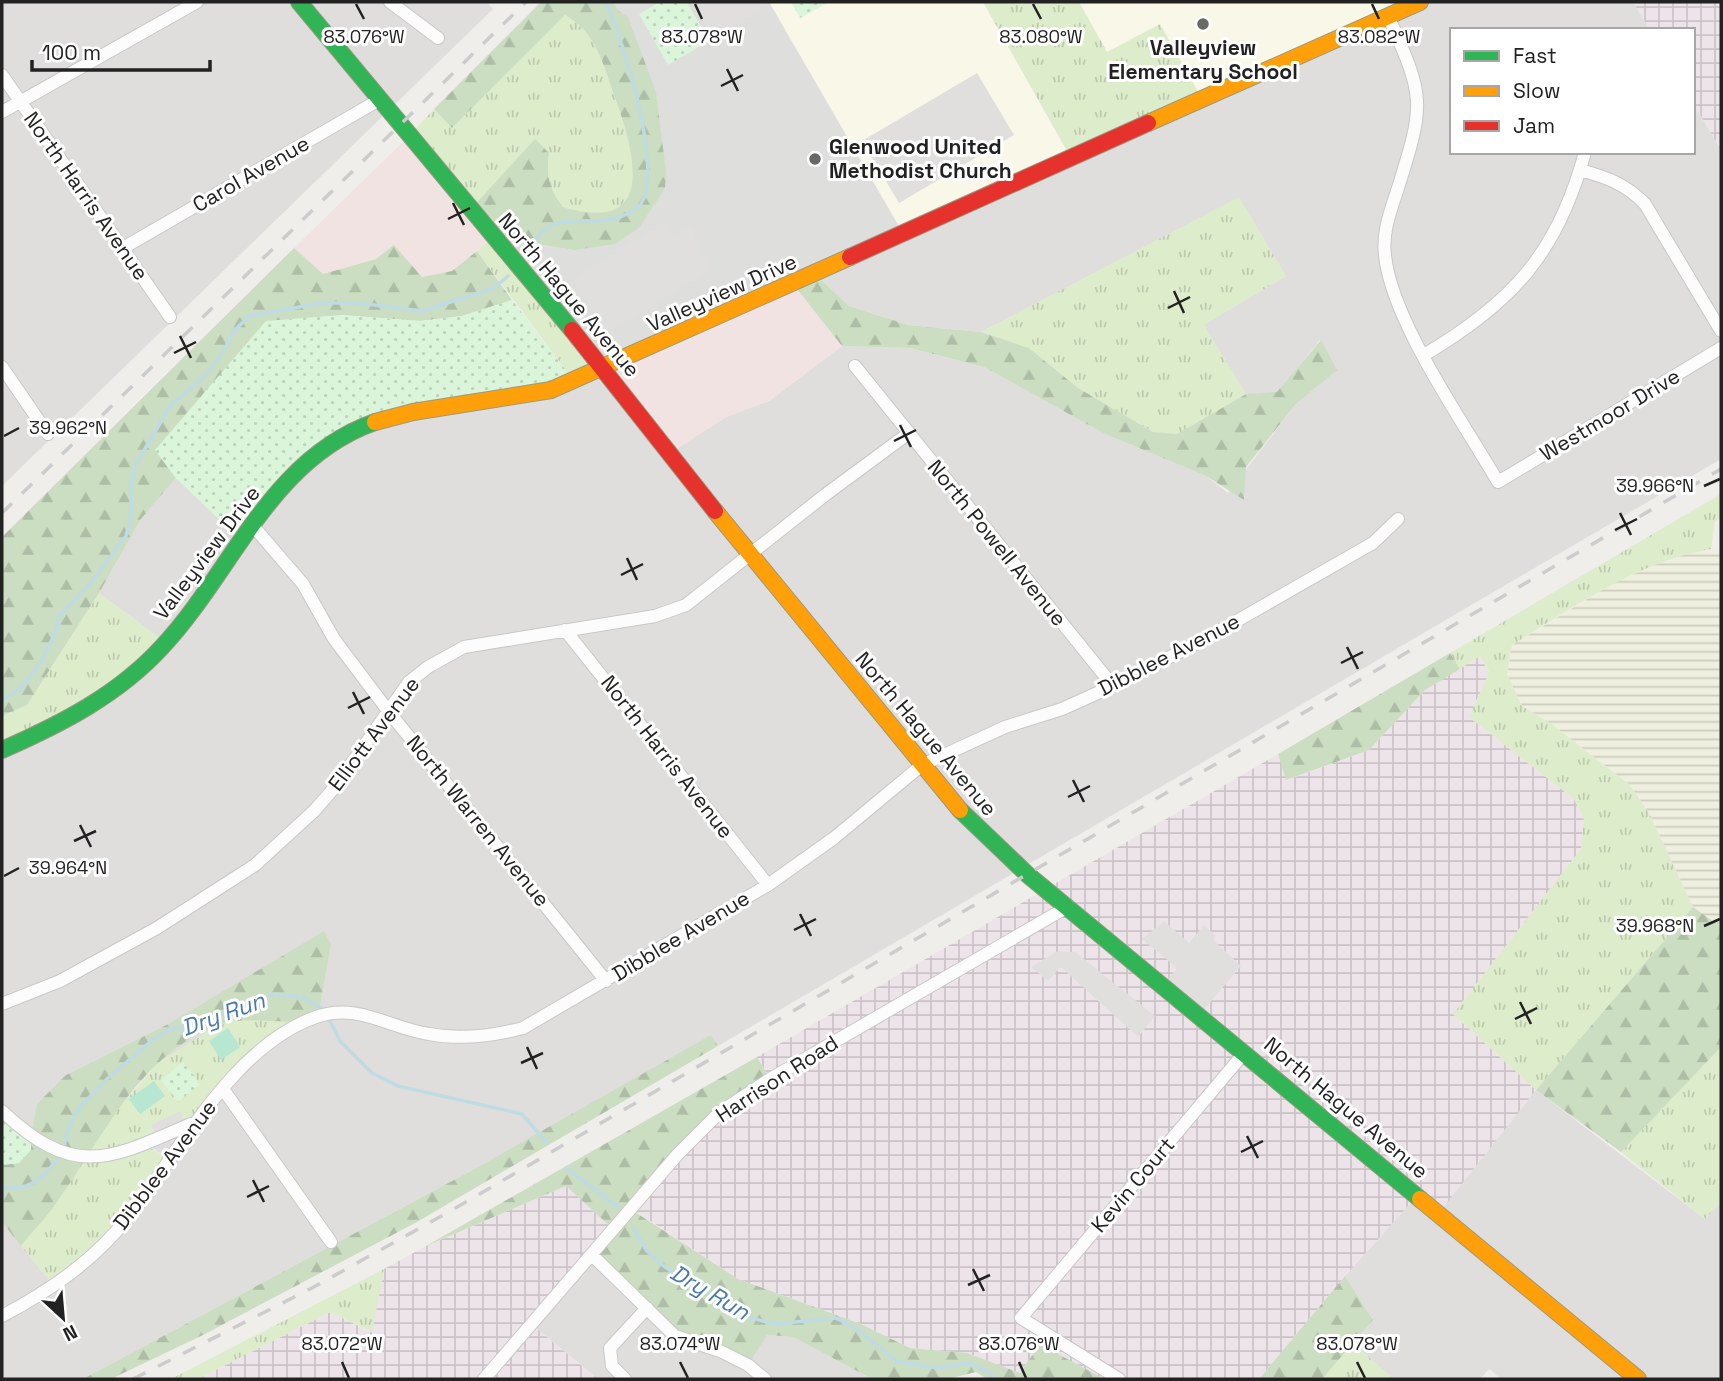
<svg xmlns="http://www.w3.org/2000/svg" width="1723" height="1381" viewBox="0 0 1723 1381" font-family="'Space Grotesk',sans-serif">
  <defs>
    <pattern id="industrial-grid" width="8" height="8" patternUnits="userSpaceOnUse" patternTransform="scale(1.75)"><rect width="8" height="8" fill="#ede4e9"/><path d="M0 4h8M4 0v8" fill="none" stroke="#cbc3c8"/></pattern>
    <pattern id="farmland-rules" width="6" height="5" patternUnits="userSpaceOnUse" patternTransform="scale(1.75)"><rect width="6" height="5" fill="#efefdf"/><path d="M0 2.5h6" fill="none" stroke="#cdcdbf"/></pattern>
    <pattern id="grass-tufts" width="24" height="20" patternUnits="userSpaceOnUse" patternTransform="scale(1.75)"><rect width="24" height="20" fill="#ddeccb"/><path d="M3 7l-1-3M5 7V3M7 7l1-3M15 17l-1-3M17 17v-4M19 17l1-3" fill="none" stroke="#bdcaae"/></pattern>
    <pattern id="forest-firs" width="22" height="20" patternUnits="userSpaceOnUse" patternTransform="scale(1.75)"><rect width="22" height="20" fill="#cbdec1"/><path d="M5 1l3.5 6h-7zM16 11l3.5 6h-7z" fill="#aebea6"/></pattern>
    <pattern id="park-dots" width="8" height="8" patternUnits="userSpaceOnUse" patternTransform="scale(1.75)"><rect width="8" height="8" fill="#daf5da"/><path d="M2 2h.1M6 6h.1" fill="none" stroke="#bbd2bb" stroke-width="1.8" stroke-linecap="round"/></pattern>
  </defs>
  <rect width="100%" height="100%" fill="#f0eeeb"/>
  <path fill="#dfdedc" d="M2,2h484l7,7 -491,477z
    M1420,2h213l17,28h-198v122h241v-49l28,47v309l-1003,587 -7,-10 -233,131 -395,212h-81v-157l52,64 114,-128 -21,-13 23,-122 -104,52 -35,61 -29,-25v-361l163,-108 -66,-49 42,-74 35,-41 66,63 92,-100 270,-72 66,84 56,-36 43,-16 73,-55 68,2 74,19 119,66 103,43 22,17 68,-89 40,-35 -16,-29 -43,53 -31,1 -43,-69 83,-49 -47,-78 -258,134 -73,-7 -59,-19 -34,-32z
    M1536,1090l169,129 16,-17v177h-220l-12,-10 -9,10h-87l-40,-36 20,-23 -28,-44 72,-80 21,17z
    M592,1255l175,80 26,2 79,42h-274l-67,-55z"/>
  <path fill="#f1e3e1" d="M409,136l84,101 -41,34 -30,6 -46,-18 -53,15 -29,-26z
    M793,284l49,62 -73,55 -43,16 -56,36 -66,-84z"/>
  <path fill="url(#industrial-grid)" d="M1633,2h88v148l-28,-47v-73h-43z
    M1480,656l9,17 -20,44 105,82 10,20 -3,30 -128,165 83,76 -98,124 -21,-18 -72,80 -86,103h-155l-64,-34 -20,28 -53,-20 -57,-5 -49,-24 -123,-45 -106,-70 46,-55 92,-75 -13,-22 521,-303 9,26 82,-30 56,-60z
    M566,1186l47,43 -82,95 67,55h-400l132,-67 41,20 13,-63 42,-23z"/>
  <path fill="#f8f7e8" d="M769,2h214l88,156 -167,77z
    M1079,2h341l-218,97 -95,-46z"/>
  <path fill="#dededc" d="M613,2h156l135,233 -300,134 -111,-132 81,13 46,-238z"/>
  <path fill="url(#farmland-rules)" d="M1711,549l10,3v375l-28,-20 -43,-92 -20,-30 -76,-59 -32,-20 -15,-31 5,-30 103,-63 63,-27z"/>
  <path fill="url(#grass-tufts)" d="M983,2h96l28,50 53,-28 42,75 -131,59z
    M565,15c32,17 39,53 51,85 20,56 40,135 -53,107 -14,-18 -17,-31 -14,-54l-78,56 -62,-73 25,-27 18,19z
    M1239,197l47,79 -82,49 42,69 -69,40 -24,-2 -75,-44 -49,-40 -48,-16z
    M493,237l111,132 -30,12 -97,-130z
    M1721,494v25l-6,2 -4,28c-74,13 -136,57 -199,96l-5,29 15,32 32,20 76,59 20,30 43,92 -157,183 -83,-76 128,-165 3,-30 -10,-20 -105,-82 20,-45 -9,-16 -20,13 -10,-16z
    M99,593l67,50 -22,23 -142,84v-34l25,-11z
    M243,1019l60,3 -29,19 -81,82 -46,23 22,13 -39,57 -76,70 -33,-40 34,-41 53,-85 51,-58 57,-36z
    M1721,1047v155l-16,17 -84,-67z
    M384,1269l-12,63 -42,-20 -132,67h-27z
    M1353,1343l40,36h-71z"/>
  <path fill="url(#forest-firs)" d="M541,2h72l7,10 8,5 28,75 10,80 -1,16 -26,40 -24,16 -41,6 -81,-13 -22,-28 64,-70 14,14c-3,23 0,36 14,54 93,28 73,-51 53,-107 -12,-32 -19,-68 -51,-85l-113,113 -18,-19z
    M394,245l28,32 30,-6 25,-20 35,49 -50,16 -42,5 -79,-6 -186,135 21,28 -35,41 -42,74 -72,112 -25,11v-179l292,-289 29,26 53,-15z
    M815,274l34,32 59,19 73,7 48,16 49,40 75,44 24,2 69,-40 31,-2 44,-52 16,30 -41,34 -50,63 -2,33 -38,-24 -103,-43 -119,-66 -74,-19 -68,-2 -49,-62z
    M1450,653l10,16 -35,21 -56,60 -83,30 -8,-26z
    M1693,907l28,20v120l-100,105 -85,-62z
    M324,931l7,13 -13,72c-32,13 -67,-3 -100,9 -81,31 -116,115 -163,180 -10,14 -23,27 -34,41l-19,-24v-57l17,-2 12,-27 6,-32 29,-29 104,-52z
    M711,1035l7,11 -301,176 -214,113 -92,44h-28l395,-212z
    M757,1057l13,22 -50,33 -88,98 106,69 123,45 49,24 57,5 53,20 20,-29 64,35h-117l-11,-7 -28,7h-76l-79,-42 -26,-2 -19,30 -64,-25 -92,-85 21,-26 -47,-43 -140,60z
    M1345,1276l28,44 -51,59h-63z"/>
  <path fill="url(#park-dots)" d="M660,2h27l22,39 -41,24 -29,-51z
    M791,2h38l-29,16z
    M512,300l62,81 -154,31 -86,29 -92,100 -66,-63 -21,-28 111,-129 75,-6 79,6 42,-5z
    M183,1062l17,22 -22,18 -17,-22z
    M2,1111l29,25v14l-12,13 -17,2z"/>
  <path fill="#b7e6d2" d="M228,1028l12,19 -19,13 -12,-19z
    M154,1081l11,15 -25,18 -11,-15z"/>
  <path fill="#e0dfde" d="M692,2h73l2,4 -54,32z
    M977,73l37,62 -115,68 -37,-62z
    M666,222l8,14 16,-10 20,44 -103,63 -34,-55z
    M1164,921l25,22 15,-18 12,11 -3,4 28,26 -41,48 -36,-29 13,-17 -35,-29z
    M1058,951l17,1 80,64 -17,21 -77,-70 -13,14 -17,-14z
    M180,1111l7,15 -28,14 -8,-15z"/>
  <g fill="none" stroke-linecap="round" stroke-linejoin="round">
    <path stroke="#bfdbe3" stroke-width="3.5" d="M530,251c20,-50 60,-18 97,-37 4,-3 11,-5 13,-9 25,-33 -18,-167 -34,-203
      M2,700l19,-12 20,-26 15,-31 3,-15 32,-33 35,-47 5,-19v-33l4,-18 35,-60 35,-30 17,-22 11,-22 16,-16 72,-13h37l64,8 72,-23 14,-12
      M328,1017l12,24 32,32 26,13 124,28 25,29
      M64,1147l3,-15 12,-24 29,-30 47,-40 14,-8 33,-6 35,-19 39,-11 26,3 22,13
      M566,1168l52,39
      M2,1187c26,6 45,-11 58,-33
      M633,1228l14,23 18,16 78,49 32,8 61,-6 21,11 39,32 41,7 31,-5 19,8 9,8"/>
    <g stroke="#c9c8c7" stroke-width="14">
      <path id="street" d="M390,2l48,36
        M1388,16c37,82 37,86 10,172 -7,22 -16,43 -13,67 6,65 79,168 113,227l223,-134
        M2,75l168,242
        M2,112l195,-110
        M1580,170c26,7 46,14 65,34l76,127
        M123,248l256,-148
        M1424,355c88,-52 134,-102 161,-203
        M855,366l258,320
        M2,367l46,67
        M253,526l50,58 31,55 55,73 217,269
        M565,630l203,255
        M2,1004l58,-23 97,-53 98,-63 59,-54 21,-24 74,-105 19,-15 36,-20 191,-31 31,-11 139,-110 84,-62
        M223,1089l108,153
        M2,1111c73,69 108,48 189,13
        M592,1255l83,81 45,15 28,14 17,14
        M2,1316c49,-26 93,-56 128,-101 50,-64 103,-169 186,-198 41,-15 73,11 113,17 31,6 63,2 94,-6l245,-143 66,-47 88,-73 83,-38 57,-18 51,-23 94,-48 166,-95 25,-24
        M484,1379l194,-225 42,-42 50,-33 299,-173
        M625,1379l-13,-13 -2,-18 37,-40
        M1119,1379l-98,-61 224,-266"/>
    </g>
    <g stroke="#999a82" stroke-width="18">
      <path id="fast" d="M299,2l273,328
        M2,750c59,-26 116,-55 160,-103 71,-76 108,-188 213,-225
        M960,810l68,65 392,324"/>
    </g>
    <g stroke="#999a82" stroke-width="18">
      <path id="slow" d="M1148,123l272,-121
        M375,422l38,-10 138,-22 299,-133
        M715,511l245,299
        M1420,1199l218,180"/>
    </g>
    <g stroke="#999a82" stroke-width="18">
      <path id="jam" d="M850,257l298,-134
        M572,330l143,181"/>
    </g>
    <use href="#street" stroke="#fdfcfc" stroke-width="12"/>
    <use href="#fast" stroke="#30b455" stroke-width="16"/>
    <use href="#slow" stroke="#ff9f0a" stroke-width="16"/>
    <use href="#jam" stroke="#e5322d" stroke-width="16"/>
    <path stroke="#ccc" stroke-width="3.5" stroke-dasharray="14 14" stroke-linecap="butt" d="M2,513l524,-511
      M133,1379l179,-91 135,-75 1274,-744"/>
  </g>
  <path fill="none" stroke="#222" stroke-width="2.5" d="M356,4l8,15M695,4l7,15M1033,4l8,15M1372,4l7,15M727,69l11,22M721,86l22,-11M453,203l11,22M448,219l22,-11M1174,291l10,22M1168,308l22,-11M180,336l11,22M174,353l22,-11M900,425l11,22M4,436l15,-8M894,441l22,-11M1704,486l16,-7M1620,513l11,22M1615,530l22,-11M627,558l10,22M621,575l22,-11M1347,647l11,22M1341,663l22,-11M353,692l11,22M348,708l22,-11M1073,780l11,22M1068,797l22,-11M80,825l11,22M74,841l22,-10M4,876l15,-8M800,914l11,22M1704,926l16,-7M794,930l22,-11M1520,1002l11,22M1515,1019l22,-11M527,1047l10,22M521,1063l22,-10M1247,1136l11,22M1241,1152l22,-11M253,1180l11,22M247,1197l22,-11M973,1269l11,22M968,1285l22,-10M342,1362l7,16M680,1362l8,16M1019,1362l7,16M1357,1362l8,16"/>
  <g fill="#6a6968" stroke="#fff" stroke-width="2.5">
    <circle cx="1203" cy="24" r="7"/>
    <circle cx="815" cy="159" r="7"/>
  </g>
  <g text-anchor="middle" stroke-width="6" stroke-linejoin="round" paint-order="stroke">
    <g font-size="21" font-weight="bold" fill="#222" stroke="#fff">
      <text x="1203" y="55">Valleyview<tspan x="1203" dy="24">Elementary School</tspan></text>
      <text x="829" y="154" text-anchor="start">Glenwood United<tspan x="829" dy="24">Methodist Church</tspan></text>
    </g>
    <g font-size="21" fill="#222" stroke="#fff">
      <text transform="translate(251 174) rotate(-30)" y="7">Carol Avenue</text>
      <text transform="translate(86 196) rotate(55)" y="7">North Harris Avenue</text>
      <text transform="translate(722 293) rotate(-24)" y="7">Valleyview Drive</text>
      <text transform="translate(569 295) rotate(50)" y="7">North Hague Avenue</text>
      <text transform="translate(1610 415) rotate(-31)" y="7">Westmoor Drive</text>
      <text transform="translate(997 543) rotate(51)" y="7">North Powell Avenue</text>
      <text transform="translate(207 553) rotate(-53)" y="7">Valleyview Drive</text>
      <text transform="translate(1169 655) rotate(-27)" y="7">Dibblee Avenue</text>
      <text transform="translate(374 734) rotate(-53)" y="7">Elliott Avenue</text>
      <text transform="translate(926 734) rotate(50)" y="7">North Hague Avenue</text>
      <text transform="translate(667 757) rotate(52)" y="7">North Harris Avenue</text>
      <text transform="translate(478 821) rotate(51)" y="7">North Warren Avenue</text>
      <text transform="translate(681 936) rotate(-31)" y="7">Dibblee Avenue</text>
      <text transform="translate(777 1079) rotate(-33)" y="7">Harrison Road</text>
      <text transform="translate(1346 1108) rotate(40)" y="7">North Hague Avenue</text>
      <text transform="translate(165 1165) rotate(-53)" y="7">Dibblee Avenue</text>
      <text transform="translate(1133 1185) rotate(-50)" y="7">Kevin Court</text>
    </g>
    <g font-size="23" font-style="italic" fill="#4a7aab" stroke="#fff">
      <text transform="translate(223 1014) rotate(-20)" y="8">Dry Run</text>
      <text transform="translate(710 1292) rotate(30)" y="8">Dry Run</text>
    </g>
  </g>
  <g font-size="18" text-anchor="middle" fill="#222" stroke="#fff" stroke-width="6" stroke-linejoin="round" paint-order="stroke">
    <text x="364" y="43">83.076°W</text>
    <text x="702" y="43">83.078°W</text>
    <text x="1041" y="43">83.080°W</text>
    <text x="1379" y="43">83.082°W</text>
    <text x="68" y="434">39.962°N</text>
    <text x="1655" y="492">39.966°N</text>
    <text x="68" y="874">39.964°N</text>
    <text x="1655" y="932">39.968°N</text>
    <text x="342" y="1350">83.072°W</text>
    <text x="680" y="1350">83.074°W</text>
    <text x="1019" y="1350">83.076°W</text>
    <text x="1357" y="1350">83.078°W</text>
  </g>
  <rect width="1723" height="1381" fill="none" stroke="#222222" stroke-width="7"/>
  <rect x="1450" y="28" width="245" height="126" fill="#ffffff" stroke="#a7a7a7" stroke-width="2"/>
  <rect x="1464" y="51" width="35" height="10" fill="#30b455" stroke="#a7a7a7" stroke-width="2"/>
  <text x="1513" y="63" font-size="21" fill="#222222">Fast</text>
  <rect x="1464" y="86" width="35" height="10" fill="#ff9f0a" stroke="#a7a7a7" stroke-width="2"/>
  <text x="1513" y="98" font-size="21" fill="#222222">Slow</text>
  <rect x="1464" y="121" width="35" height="10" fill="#e5322d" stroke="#a7a7a7" stroke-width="2"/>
  <text x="1513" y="133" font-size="21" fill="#222222">Jam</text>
  <g transform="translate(63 1318) rotate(154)" stroke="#ffffff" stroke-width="5" paint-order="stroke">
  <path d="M0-5L12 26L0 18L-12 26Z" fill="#222222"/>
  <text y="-10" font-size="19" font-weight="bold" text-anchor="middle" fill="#222222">N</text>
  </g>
  <path d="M32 60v10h178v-10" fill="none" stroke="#222222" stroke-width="3.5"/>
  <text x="42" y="60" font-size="21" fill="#222222" stroke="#ffffff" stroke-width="5" paint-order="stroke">100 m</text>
</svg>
